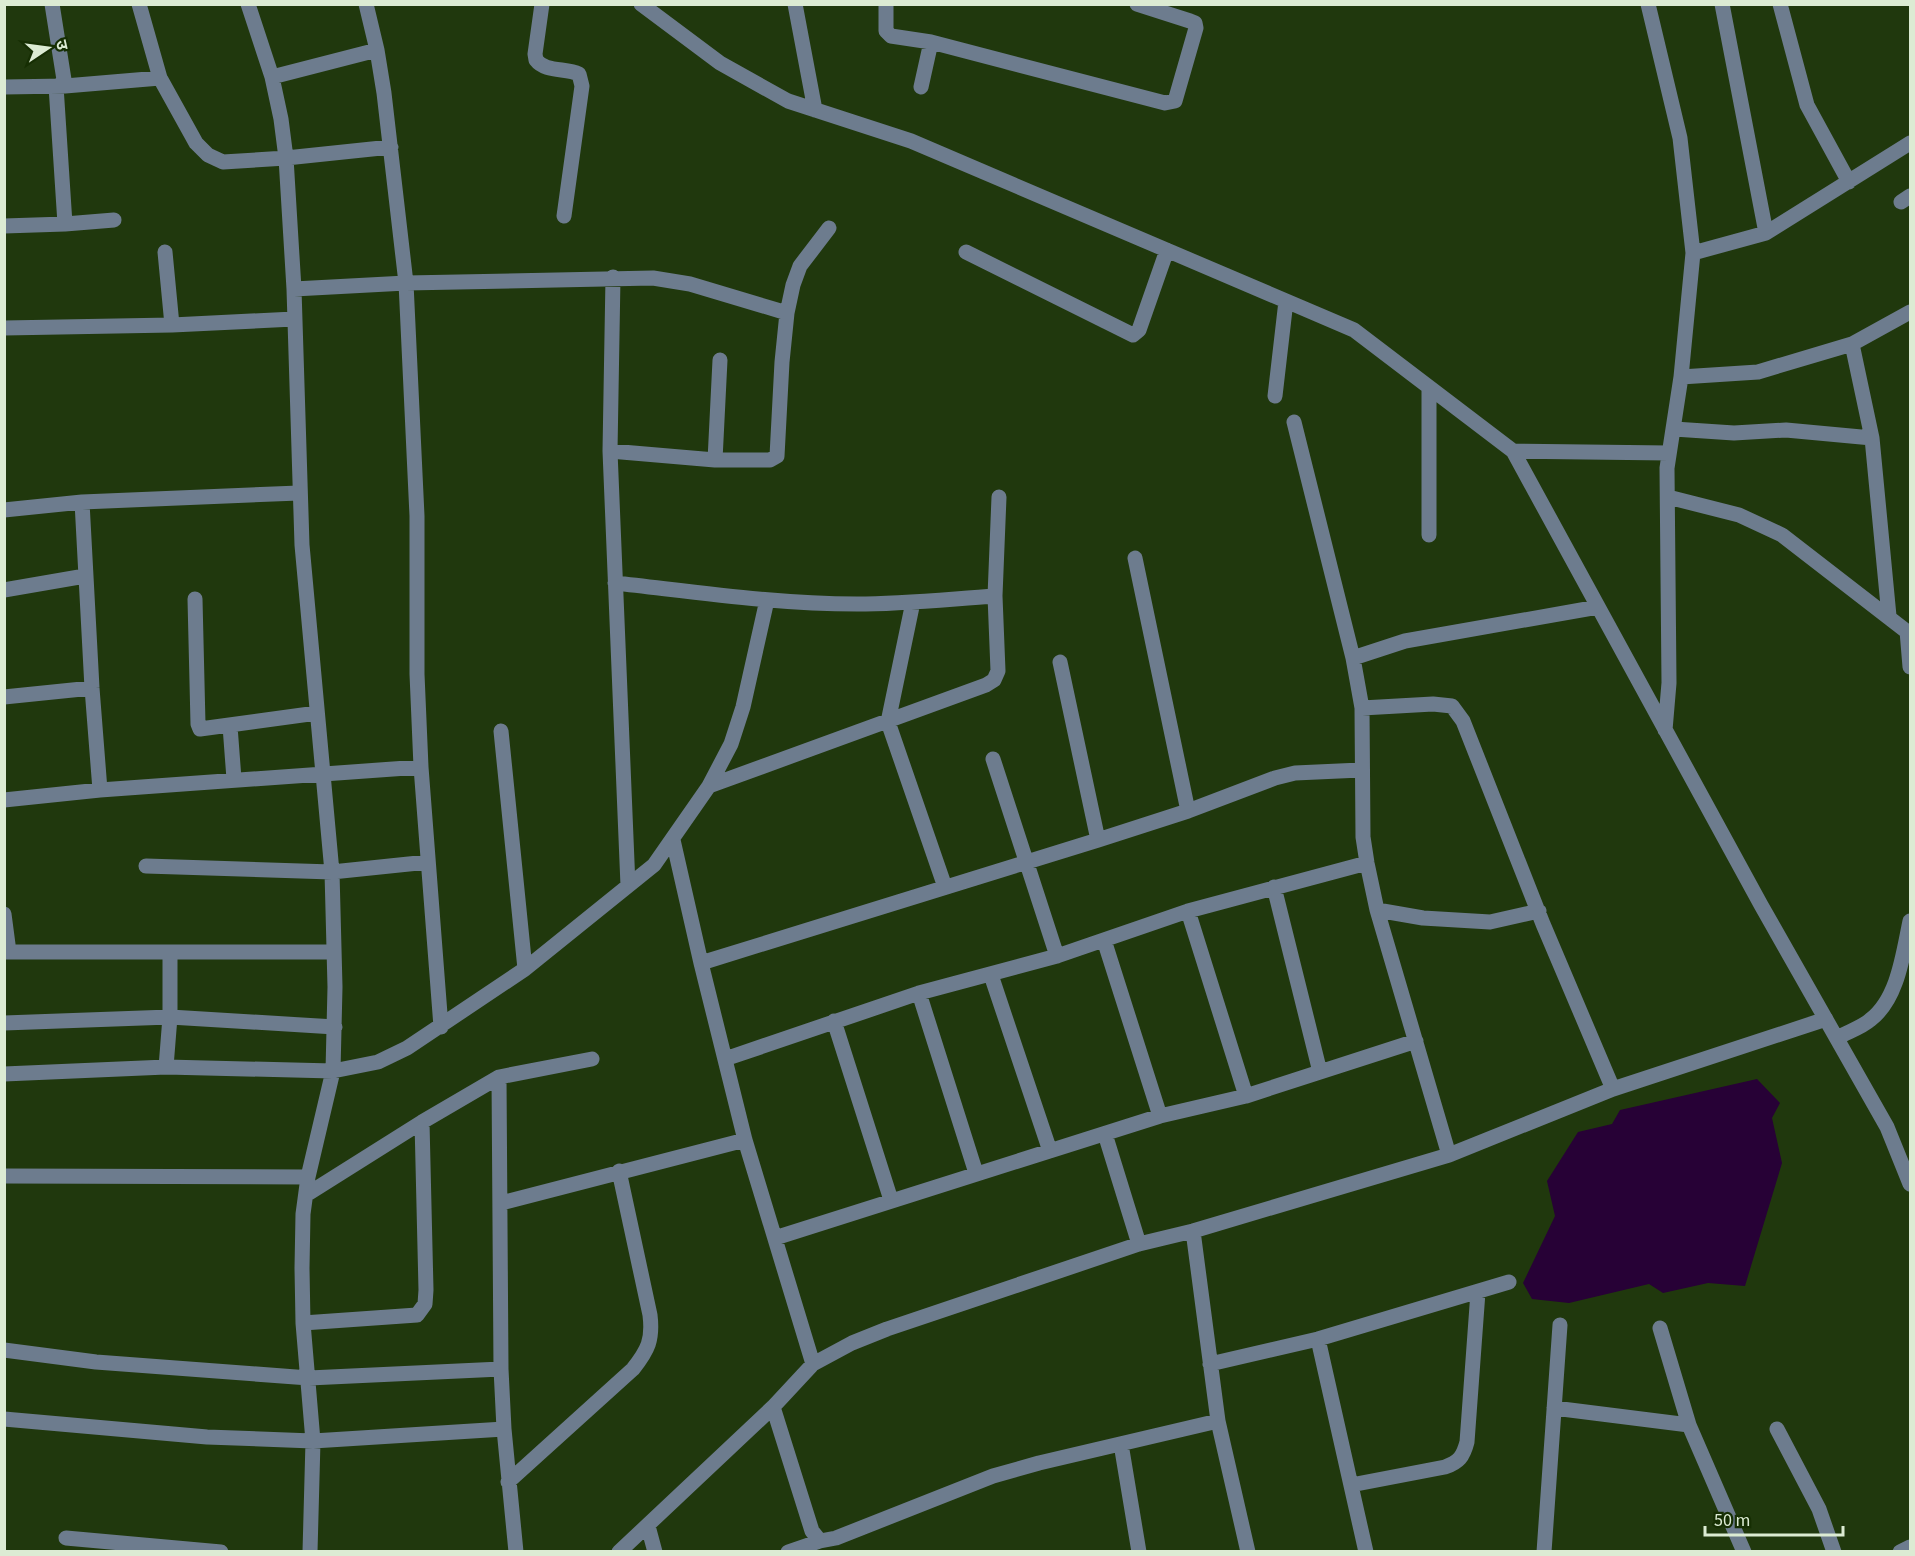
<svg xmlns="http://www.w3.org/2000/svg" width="1915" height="1556" viewBox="0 0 1915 1556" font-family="'Source Sans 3','Noto Sans Devanagari',sans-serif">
  <rect width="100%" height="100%" fill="#20380d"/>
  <path fill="#270136" d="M1757,1079l23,24 -8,15 10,45 -37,123 -37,-3 -45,10 -14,-9 -80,19 -37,-4 -9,-16 32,-67 -8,-35 31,-49 34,-8 8,-14z"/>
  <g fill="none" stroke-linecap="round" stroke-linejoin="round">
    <path stroke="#6d7c8e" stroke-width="15" d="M52,4l13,82
      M139,4l21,74 36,65 12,12 15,7 63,-4 105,-11
      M248,4l24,73 9,42 5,39 8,131 8,256 30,327 3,115 -2,84 -25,106 -5,37 -1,54 1,55 10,118 -3,111
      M366,4l11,46 7,43 22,190 11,233v158l4,93 20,260
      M542,4l-7,50 1,6c9,12 30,8 43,14l3,12 -18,130
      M641,4l79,59 68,38 123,40 443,189 159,121 248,454 126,222 23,57
      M795,4l20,106
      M886,4v27l5,5 40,6 234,61 10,-2 21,-73 -1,-5 -5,-2 -53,-17
      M1648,4l32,134 13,115 -12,124 -14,91 2,215 -4,47
      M1722,4l44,229
      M1780,4l27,101 42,77
      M272,77l105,-27
      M56,86l9,138
      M4,87l61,-1 95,-8
      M921,87l10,-45
      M1901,202l9,-6
      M4,226l61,-2 49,-4
      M165,252l7,73
      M966,252l167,83 6,-5 28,-80
      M1693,253l73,-20 144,-90
      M613,277l-3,174 18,435
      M294,289l112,-6 247,-5 37,6 97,29
      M4,328l168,-3 122,-6
      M1852,344l20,94 17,178
      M1681,377l77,-5 94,-28 58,-32
      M1275,396l11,-95
      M1294,422l59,236 9,50 1,129 4,26 10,47 72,245
      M1674,429l60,4 52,-3 86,8
      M610,451l105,9h55l7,-4 5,-94 5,-49 6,-28 7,-19 29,-38
      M1513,451l156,2
      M715,460l5,-100
      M1668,497l71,18 43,20 128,99
      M82,502l10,186 8,102
      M4,510l78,-8 217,-9
      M1429,535v-148
      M1135,558l53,253
      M615,583c81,9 161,21 242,21 46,0 92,-5 138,-8
      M4,590l81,-14
      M195,599l3,125 2,5 117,-16
      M913,602l-25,120 57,165
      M1907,631l3,36
      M1353,658l52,-17 193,-34
      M1060,662l38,178
      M4,697l88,-9
      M1362,708l71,-4 19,2 11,15 80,203 70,165
      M230,726l4,53
      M501,731l24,238
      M993,759l64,197
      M709,786l277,-101 8,-5 4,-9 -3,-75 4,-99
      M4,800l96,-10 321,-23
      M673,840l28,123 44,177 68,224
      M146,866l186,6 96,-10
      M1274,887l46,185
      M1377,910l46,8 67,4 49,-11
      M1188,911l58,185
      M4,914l5,38
      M1104,940l56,176
      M4,952h329
      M701,963l397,-123 90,-29 87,-33 20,-5 66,-3
      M991,975l59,176
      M919,993l57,180
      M834,1021l57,179
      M4,1023l166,-6 165,10
      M1837,1038c10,-6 24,-10 33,-18 28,-21 33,-66 40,-99
      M725,1059l194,-66 138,-37 131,-45 179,-48
      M166,1067l4,-50v-65
      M4,1074l162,-7 167,4 45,-9 29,-14 118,-79 129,-104 55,-79 22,-42 12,-37 24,-107
      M499,1077l2,292 3,60 12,123
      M1105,1134l34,110
      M4,1176l304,1
      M306,1195l116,-73 77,-45 93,-18
      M501,1203l244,-63
      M1193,1231l25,190 30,131
      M775,1238l385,-122 86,-20 170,-55
      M303,1323l114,-8 8,-11 1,-14 -4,-168
      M1660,1328l29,97 55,127
      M1318,1339l48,213
      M4,1350l92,12 213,16 192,-9
      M1210,1364l108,-25 191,-57
      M773,1407l39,124 8,10 16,-3 157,-62 46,-13 179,-42
      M1554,1408l135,17
      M4,1419l203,18 106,4 191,-12
      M1777,1429l42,80 15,43
      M1121,1444l18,108
      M508,1482l125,-113c15,-19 20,-29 17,-54l-31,-144
      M1351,1485l94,-18c14,-5 18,-10 22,-25l11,-150
      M648,1526l7,26
      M66,1538l155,14
      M619,1552l154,-145 40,-43 39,-21 35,-14 252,-85 54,-13 256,-76 164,-66 213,-70
      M788,1552l32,-11
      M1544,1552l16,-227
      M1900,1552l10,-5"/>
  </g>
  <rect width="1915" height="1556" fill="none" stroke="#dcebd3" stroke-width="12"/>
  <g transform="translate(48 48) rotate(77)" stroke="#162e03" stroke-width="4.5" paint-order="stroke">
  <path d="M0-4.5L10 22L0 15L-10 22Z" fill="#dcebd3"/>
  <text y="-9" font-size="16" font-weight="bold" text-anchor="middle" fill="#dcebd3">उ</text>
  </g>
  <path d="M1705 1526v9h138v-9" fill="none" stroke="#dcebd3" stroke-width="3"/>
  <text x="1714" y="1526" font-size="18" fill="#dcebd3" stroke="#162e03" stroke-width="4.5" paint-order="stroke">50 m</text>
</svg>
